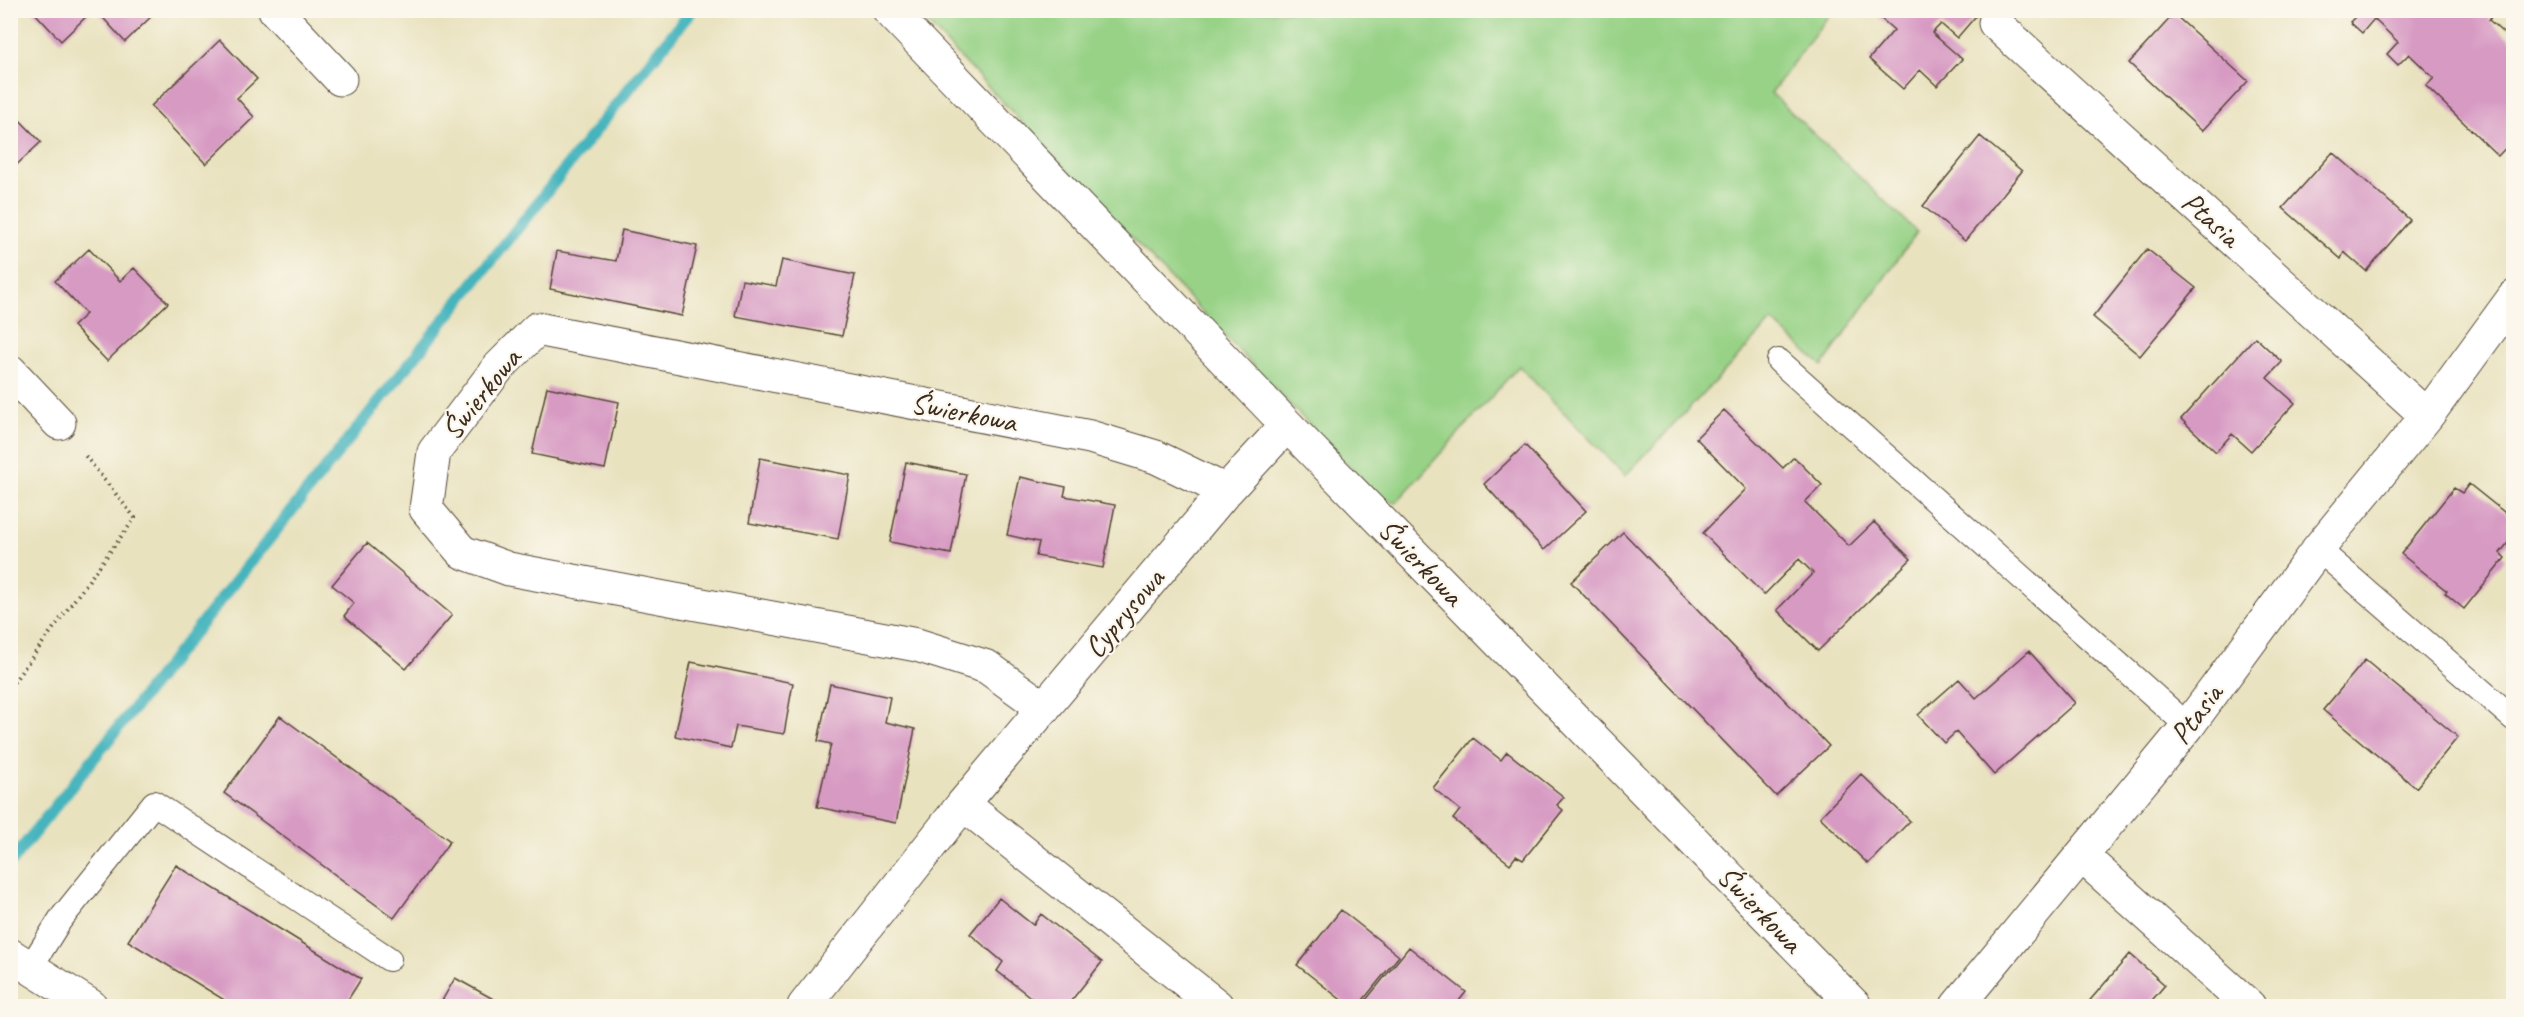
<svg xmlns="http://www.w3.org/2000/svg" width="2524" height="1017" viewBox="0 0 2524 1017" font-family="Caveat,sans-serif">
  <rect width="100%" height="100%" fill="#fbf7ec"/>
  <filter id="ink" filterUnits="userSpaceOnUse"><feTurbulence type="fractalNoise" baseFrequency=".0167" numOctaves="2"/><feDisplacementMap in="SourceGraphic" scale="12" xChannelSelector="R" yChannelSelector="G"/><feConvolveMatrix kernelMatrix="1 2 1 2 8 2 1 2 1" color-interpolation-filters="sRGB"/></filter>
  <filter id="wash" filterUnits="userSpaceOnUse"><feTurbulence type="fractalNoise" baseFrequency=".008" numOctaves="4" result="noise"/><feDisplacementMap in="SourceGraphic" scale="24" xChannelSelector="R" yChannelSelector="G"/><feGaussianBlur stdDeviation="1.35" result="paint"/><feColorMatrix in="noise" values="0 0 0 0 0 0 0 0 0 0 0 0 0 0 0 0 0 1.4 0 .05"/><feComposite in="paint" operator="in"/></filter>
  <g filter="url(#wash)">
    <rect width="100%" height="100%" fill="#e9e2bf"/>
    <path fill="#97d286" stroke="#697e52" stroke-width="1.5" d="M916,11h916l-61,82 146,139 -95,134 -50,-45 -147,155 -106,-110 -123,137 -17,-5z"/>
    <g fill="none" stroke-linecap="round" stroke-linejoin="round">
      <path stroke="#44b4bd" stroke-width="12" d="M10,863l682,-853"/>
    </g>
    <g id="blocks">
      <path fill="#d79ac3" d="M32,10h61l-32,31z
        M96,10h62l-33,32z
        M1883,10h98l-24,28 -16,-14 -9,9 30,26 -25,27 -17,-16 -17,19 -34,-30 25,-29 -16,-14z
        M2362,10h122l7,7 -2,3 25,23v96l-16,17 -72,-70 8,-8 -25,-24 -11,11 -11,-11 11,-12 -24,-23 -12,14 -12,-11z
        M2174,14l74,67 -46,50 -73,-68z
        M220,40l37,39 -20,19 17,19 -48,47 -55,-58z
        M10,110l31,32 -31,29z
        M1980,136l42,35 -57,70 -42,-35z
        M2333,152l77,68 -44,51 -22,-19 -3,7 -58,-51z
        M622,230l75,16 -15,70 -132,-27 7,-38 59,10z
        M89,249l31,32 14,-13 34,35 -61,58 -34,-35 13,-12 -31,-33z
        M2147,249l49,39 -56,68 -47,-39z
        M782,260l73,15 -13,61 -107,-20 7,-36 34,6z
        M2255,337l27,25 -15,16 28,25 -44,48 -19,-17 -16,18 -35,-33z
        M547,387l72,15 -14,67 -73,-15z
        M1724,410l59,58 11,-11 28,28 -17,17 44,44 25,-24 37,37 -93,92 -41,-41 36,-37 -14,-14 -35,36 -61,-62 43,-44 -50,-51z
        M1525,445l61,66 -42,39 -60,-66z
        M760,458l90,17 -12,64 -89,-16z
        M906,462l60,12 -15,80 -61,-12z
        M1020,477l46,10 -2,9 51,9 -12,63 -67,-12 3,-14 -32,-7z
        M2469,484l45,36v15l-14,18 5,5 -41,51 -19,-16 2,-2 -46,-37 53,-66 8,5z
        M1623,532l206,214 -53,50 -205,-214z
        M367,543l85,72 -46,54 -62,-53 10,-13 -22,-18z
        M2029,651l46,52 -81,72 -38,-43 -12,11 -26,-28 41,-36 17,19z
        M2365,660l93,77 -42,51 -93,-78z
        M691,662l102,21 -9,51 -48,-8 -5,22 -56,-12z
        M830,684l60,13 -5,25 30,7 -19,94 -79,-16 14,-63 -13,-3z
        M280,716l170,125 -56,77 -170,-125z
        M1473,738l28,22 6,-8 57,45 -7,8 6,5 -40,50 -7,-4 -6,8 -57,-45 7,-9 -27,-22z
        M1861,774l49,47 -42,43 -48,-47z
        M176,865l185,114 -17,27h-110l-106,-65z
        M999,898l34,27 8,-11 61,48 -35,44h-25l-45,-35 6,-9 -33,-28z
        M1341,910l58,46 -41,50h-9l-52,-41z
        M1409,947l57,45 -11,14h-94z
        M2130,954l35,31 -18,21h-62z
        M455,978l51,28h-67z"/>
    </g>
  </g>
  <g filter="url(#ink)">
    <use href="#blocks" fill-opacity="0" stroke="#554636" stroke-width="1.5"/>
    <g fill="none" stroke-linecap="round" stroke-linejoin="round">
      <g stroke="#554636" stroke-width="26">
        <path id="service" d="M1779,361l409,365
          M2318,549l196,170
          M30,968l30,-48 94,-117 235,156"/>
      </g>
      <g stroke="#554636" stroke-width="35">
        <path id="minor" d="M275,10l65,69
          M889,10l398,415 568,581
          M1995,23l432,393
          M10,371l49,52
          M1044,708l-57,-41 -70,-22 -408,-76 -47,-17 -36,-43 8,-57 64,-84 39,-39 553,108 66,20 70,34
          M963,804l254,202
          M2082,856l167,150
          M10,955l81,51
          M804,1006l159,-202 263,-313 61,-66
          M1957,1006l231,-280 130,-177 109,-133 87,-119"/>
      </g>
      <path stroke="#554636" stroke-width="4" stroke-dasharray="1.5 4.5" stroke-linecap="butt" d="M10,687l125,-169 -52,-65"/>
      <use href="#service" stroke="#fff" stroke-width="24"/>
      <use href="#minor" stroke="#fff" stroke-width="33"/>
    </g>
  </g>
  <g text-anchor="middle" stroke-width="4.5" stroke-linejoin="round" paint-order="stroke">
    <g font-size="30" fill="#3b2a1e" stroke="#fbf7ec">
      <text transform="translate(2211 219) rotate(42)" y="10">Ptasia</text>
      <text transform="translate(481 394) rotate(-51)" y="10">Świerkowa</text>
      <text transform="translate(964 412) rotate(11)" y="10">Świerkowa</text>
      <text transform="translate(1421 562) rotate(46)" y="10">Świerkowa</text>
      <text transform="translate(1124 613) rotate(-50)" y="10">Cyprysowa</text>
      <text transform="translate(2196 714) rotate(-53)" y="10">Ptasia</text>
      <text transform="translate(1760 909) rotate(46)" y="10">Świerkowa</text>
    </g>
  </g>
  <rect width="2524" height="1017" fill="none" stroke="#fbf7ec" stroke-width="36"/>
</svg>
